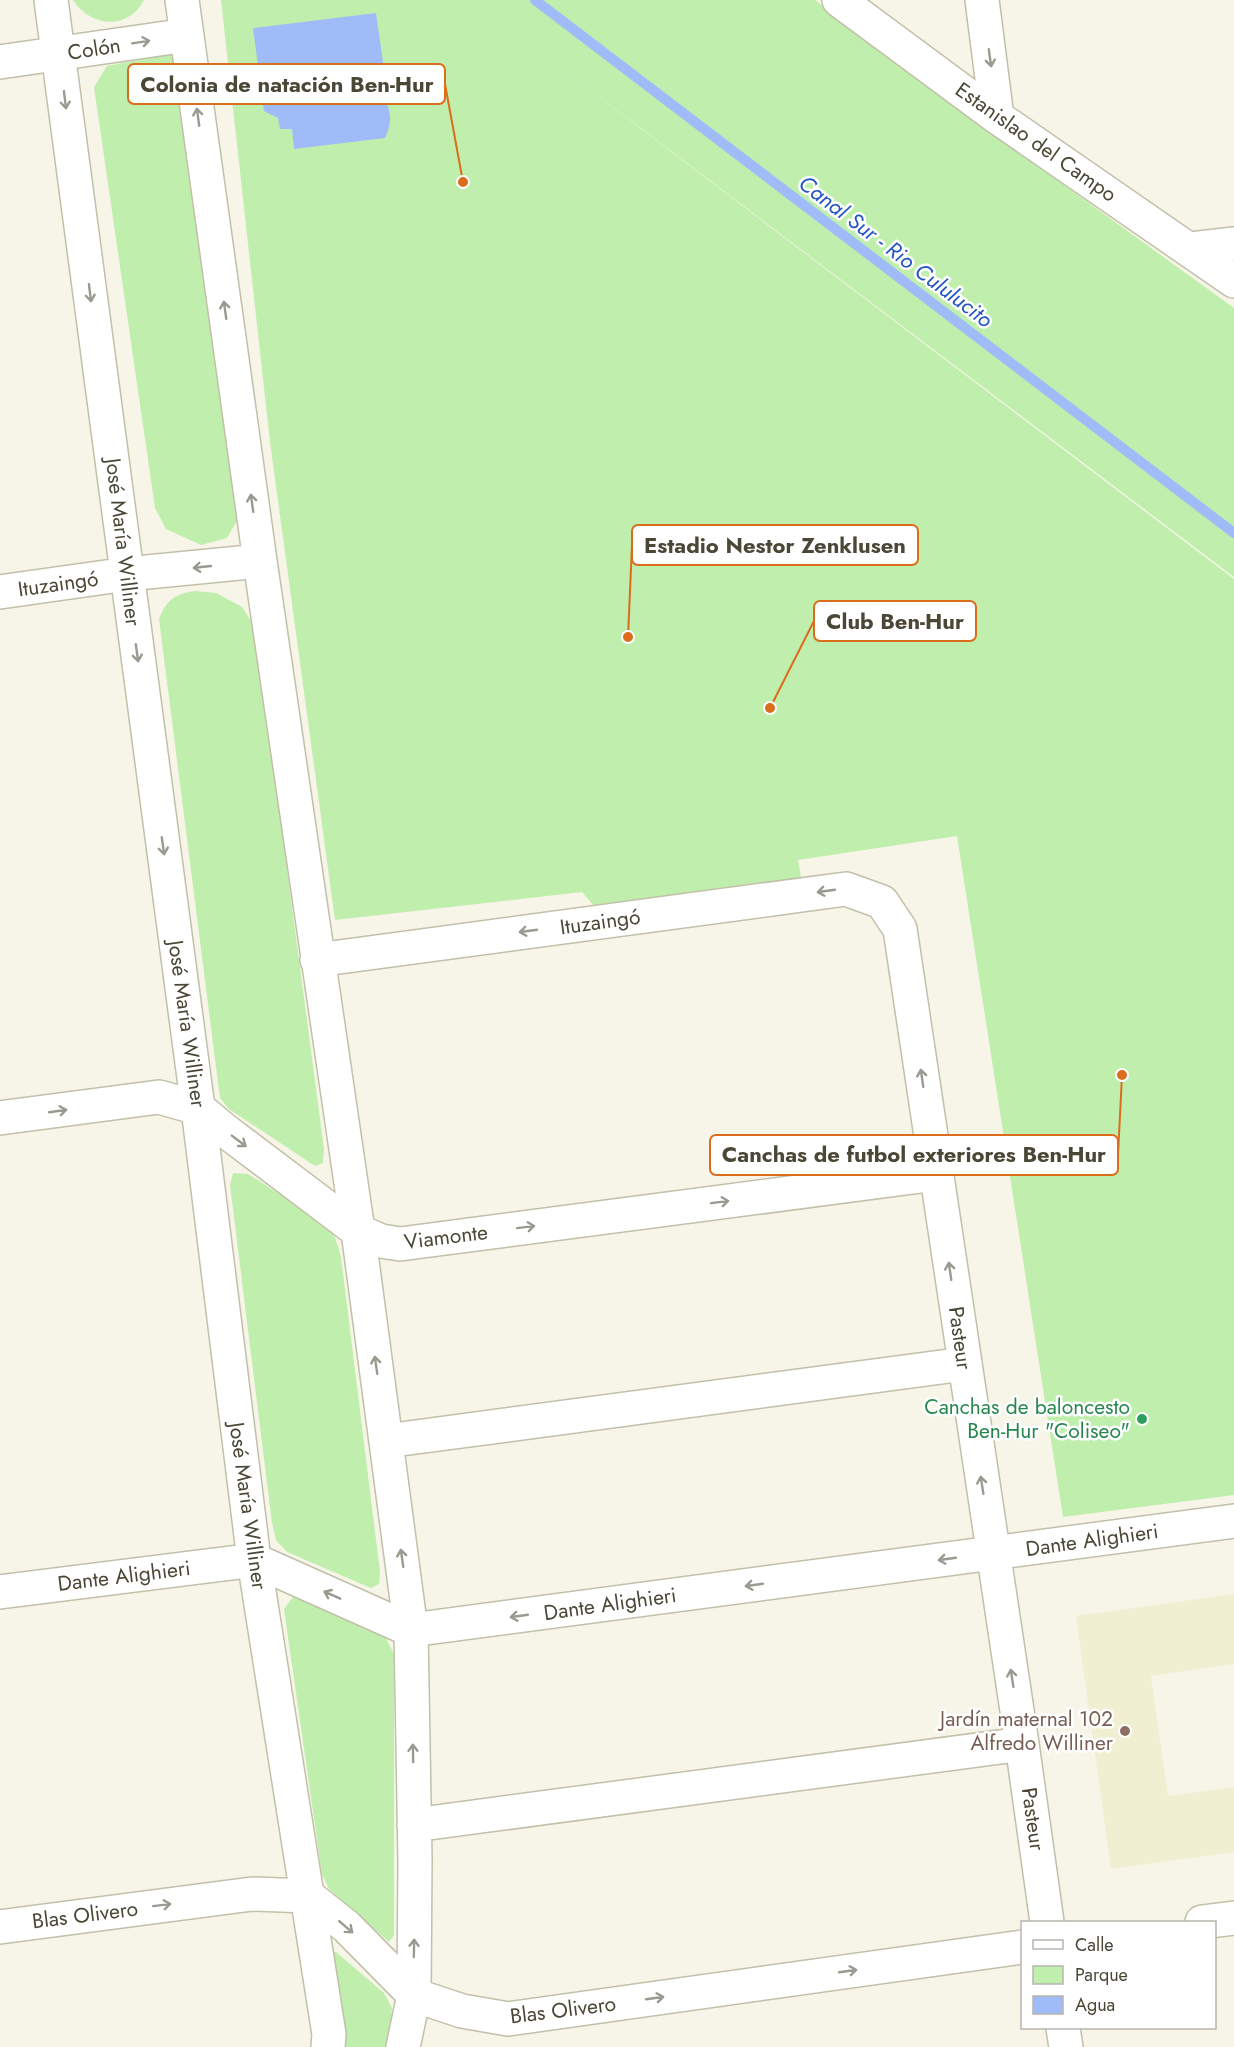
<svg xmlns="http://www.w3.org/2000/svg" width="1234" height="2047" viewBox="0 0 1234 2047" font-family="Jost,sans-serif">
  <rect width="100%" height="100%" fill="#f6f5e8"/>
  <path fill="#f0efd1" d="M1234,1594v70l-83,12 17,120 66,-9v65l-123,17 -35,-253z"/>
  <path fill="#c0eead" d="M73,0h71c-16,31 -54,27 -71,0z
    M221,0h594l206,154 213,154v269l-739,-559 739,561v916l-171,22 -106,-681 -159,24 4,23 -208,23 -12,-14 -247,28 -65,-478z
    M170,54l8,13 60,452 -11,19 -26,7 -35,-16 -11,-21 -61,-421 13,-21z
    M195,591l21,2 26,14 13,20 69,522 -1,14 -8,3 -86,-57 -9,-11 -61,-479c8,-19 15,-25 36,-28z
    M233,1173l15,1 76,49 9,8 8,26 39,315 -1,12 -8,4 -84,-36 -11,-12 -4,-17 -42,-338z
    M293,1597l90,35 11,22v281l-5,7 -60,-53 -7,-15 -38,-265z
    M327,1951l9,1 48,41 8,15 -4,39h-52z"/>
  <path fill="#9fbcf8" d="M376,13l8,56 -41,6 -7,6 -4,10 6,13 9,1 15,-12 24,9c6,14 5,22 -1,36l-91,11 -2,-20h-12l-2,-11 -14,-7 -11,-83z"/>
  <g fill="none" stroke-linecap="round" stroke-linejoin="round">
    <path stroke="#9fbcf8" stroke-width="10" d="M535,0l699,533"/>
    <g stroke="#c2c0a9" stroke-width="36">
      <path id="minor" d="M51,0l147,1108 56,452 75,474 -1,13
        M182,0l78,561 98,670 53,399 4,229 -1,136 -11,52
        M839,0l158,117 237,164
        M982,0l15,117
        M0,62l187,-27
        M1191,249l43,-5
        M0,592l127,-18 133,-13
        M317,960l529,-71 36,13 18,27 122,815 25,178
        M0,1118l159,-21 39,11 25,21 135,102 23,10 19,3 536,-70
        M386,1441l578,-77
        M0,1592l254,-32 157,70 823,-109
        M414,1825l608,-81
        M1202,1922l32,-4
        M0,1927l252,-33 56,2 39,31 67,68 48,16 46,8 514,-72
        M1063,2028l3,19"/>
    </g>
    <use href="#minor" stroke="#fff" stroke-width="33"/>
  </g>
  <defs><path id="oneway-shaft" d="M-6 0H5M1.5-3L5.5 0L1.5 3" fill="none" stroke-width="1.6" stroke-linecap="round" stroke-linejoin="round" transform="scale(1.5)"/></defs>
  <g stroke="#9b9a90">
    <use href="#oneway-shaft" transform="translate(141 42) rotate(-9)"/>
    <use href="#oneway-shaft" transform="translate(990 58) rotate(82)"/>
    <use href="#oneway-shaft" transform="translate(65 100) rotate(83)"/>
    <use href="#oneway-shaft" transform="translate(198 117) rotate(-98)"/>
    <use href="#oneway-shaft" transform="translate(90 293) rotate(83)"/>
    <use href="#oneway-shaft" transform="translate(225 310) rotate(-98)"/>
    <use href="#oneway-shaft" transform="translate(252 503) rotate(-98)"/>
    <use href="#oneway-shaft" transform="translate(202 567) rotate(174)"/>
    <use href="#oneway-shaft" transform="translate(137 653) rotate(82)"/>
    <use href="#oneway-shaft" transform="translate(163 846) rotate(82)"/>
    <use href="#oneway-shaft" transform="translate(826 891) rotate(172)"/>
    <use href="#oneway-shaft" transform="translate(528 931) rotate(172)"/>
    <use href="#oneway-shaft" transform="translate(922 1078) rotate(-98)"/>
    <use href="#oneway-shaft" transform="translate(58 1111) rotate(-8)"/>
    <use href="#oneway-shaft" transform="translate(239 1141) rotate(37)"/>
    <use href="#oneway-shaft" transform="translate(720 1202) rotate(-7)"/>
    <use href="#oneway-shaft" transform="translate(526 1227) rotate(-7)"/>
    <use href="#oneway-shaft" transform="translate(950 1271) rotate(-98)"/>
    <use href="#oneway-shaft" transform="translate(376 1365) rotate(-98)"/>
    <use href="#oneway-shaft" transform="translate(982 1485) rotate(-99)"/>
    <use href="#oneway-shaft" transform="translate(402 1558) rotate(-98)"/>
    <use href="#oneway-shaft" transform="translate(947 1559) rotate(172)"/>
    <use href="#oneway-shaft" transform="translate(754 1585) rotate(172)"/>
    <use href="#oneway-shaft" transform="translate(332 1595) rotate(-156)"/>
    <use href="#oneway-shaft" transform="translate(519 1616) rotate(172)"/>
    <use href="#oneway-shaft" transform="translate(1012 1678) rotate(-99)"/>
    <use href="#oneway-shaft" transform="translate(413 1753) rotate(-91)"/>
    <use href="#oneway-shaft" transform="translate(162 1905) rotate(-7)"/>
    <use href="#oneway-shaft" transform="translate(346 1927) rotate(41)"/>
    <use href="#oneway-shaft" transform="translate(414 1948) rotate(-89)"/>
    <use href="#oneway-shaft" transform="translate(848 1971) rotate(-8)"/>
    <use href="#oneway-shaft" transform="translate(655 1998) rotate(-8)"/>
  </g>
  <circle fill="#2e9e5b" stroke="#fff" stroke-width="2" cx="1142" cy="1419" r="6"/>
  <circle fill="#8d6e63" stroke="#fff" stroke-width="2" cx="1125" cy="1731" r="6"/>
  <g text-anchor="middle" stroke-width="5" stroke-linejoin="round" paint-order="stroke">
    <g font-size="21" fill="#4a4736" stroke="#fff">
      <text transform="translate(94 49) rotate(-9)" y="7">Colón</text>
      <text transform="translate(1036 142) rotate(35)" y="7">Estanislao del Campo</text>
      <text transform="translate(123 542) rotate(83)" y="7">José María Williner</text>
      <text transform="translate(58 584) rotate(-8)" y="7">Ituzaingó</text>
      <text transform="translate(600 922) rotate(-8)" y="7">Ituzaingó</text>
      <text transform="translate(187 1024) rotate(82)" y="7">José María Williner</text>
      <text transform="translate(446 1237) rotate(-7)" y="7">Viamonte</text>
      <text transform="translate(960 1338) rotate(82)" y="7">Pasteur</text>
      <text transform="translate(248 1506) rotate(82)" y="7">José María Williner</text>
      <text transform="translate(1092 1540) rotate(-8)" y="7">Dante Alighieri</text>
      <text transform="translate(124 1576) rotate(-7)" y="7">Dante Alighieri</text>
      <text transform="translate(610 1604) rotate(-8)" y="7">Dante Alighieri</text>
      <text transform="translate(1033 1819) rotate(82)" y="7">Pasteur</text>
      <text transform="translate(85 1915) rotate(-7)" y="7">Blas Olivero</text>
      <text transform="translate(563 2010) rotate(-7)" y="7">Blas Olivero</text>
    </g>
    <g font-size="21" fill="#27864d" stroke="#fff" text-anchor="end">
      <text x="1130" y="1414">Canchas de baloncesto<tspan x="1130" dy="24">Ben-Hur "Coliseo"</tspan></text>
    </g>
    <g font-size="21" fill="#785e54" stroke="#fff" text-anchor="end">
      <text x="1113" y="1726">Jardín maternal 102<tspan x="1113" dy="24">Alfredo Williner</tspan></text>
    </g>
    <g font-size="22" font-style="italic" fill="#2255c3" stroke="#fff">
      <text transform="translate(896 251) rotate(37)" y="8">Canal Sur - Rio Cululucito</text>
    </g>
  </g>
  <path fill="none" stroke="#db6d1c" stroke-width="2" d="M463 182L445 84M628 637L632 545M770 708L814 621M1122 1075L1118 1155"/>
  <g fill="#db6d1c" stroke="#fff" stroke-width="2">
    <circle cx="463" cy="182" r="6"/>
    <circle cx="628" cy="637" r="6"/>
    <circle cx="770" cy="708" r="6"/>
    <circle cx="1122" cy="1075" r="6"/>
  </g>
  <g fill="#fff" stroke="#db6d1c" stroke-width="2">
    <rect x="128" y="64" width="317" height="40" rx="6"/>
    <rect x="632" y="525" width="286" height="40" rx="6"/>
    <rect x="814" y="601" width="162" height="40" rx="6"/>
    <rect x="710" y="1135" width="408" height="40" rx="6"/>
  </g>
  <g font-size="22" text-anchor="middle" font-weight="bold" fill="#4a4736">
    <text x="287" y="92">Colonia de natación Ben-Hur</text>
    <text x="775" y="553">Estadio Nestor Zenklusen</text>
    <text x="895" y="629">Club Ben-Hur</text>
    <text x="914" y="1162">Canchas de futbol exteriores Ben-Hur</text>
  </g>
  <rect x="1021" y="1921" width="195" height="108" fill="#ffffff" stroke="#b7b5af" stroke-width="1.5"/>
  <rect x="1033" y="1940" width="30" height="9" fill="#ffffff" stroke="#b7b5af" stroke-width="1.5"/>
  <text x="1075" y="1951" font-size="18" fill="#4a4736">Calle</text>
  <rect x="1033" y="1966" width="30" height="18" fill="#c0eead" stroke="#b7b5af" stroke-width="1.5"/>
  <text x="1075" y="1981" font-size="18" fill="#4a4736">Parque</text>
  <rect x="1033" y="1996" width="30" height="18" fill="#9fbcf8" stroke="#b7b5af" stroke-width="1.5"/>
  <text x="1075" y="2011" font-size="18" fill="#4a4736">Agua</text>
</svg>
